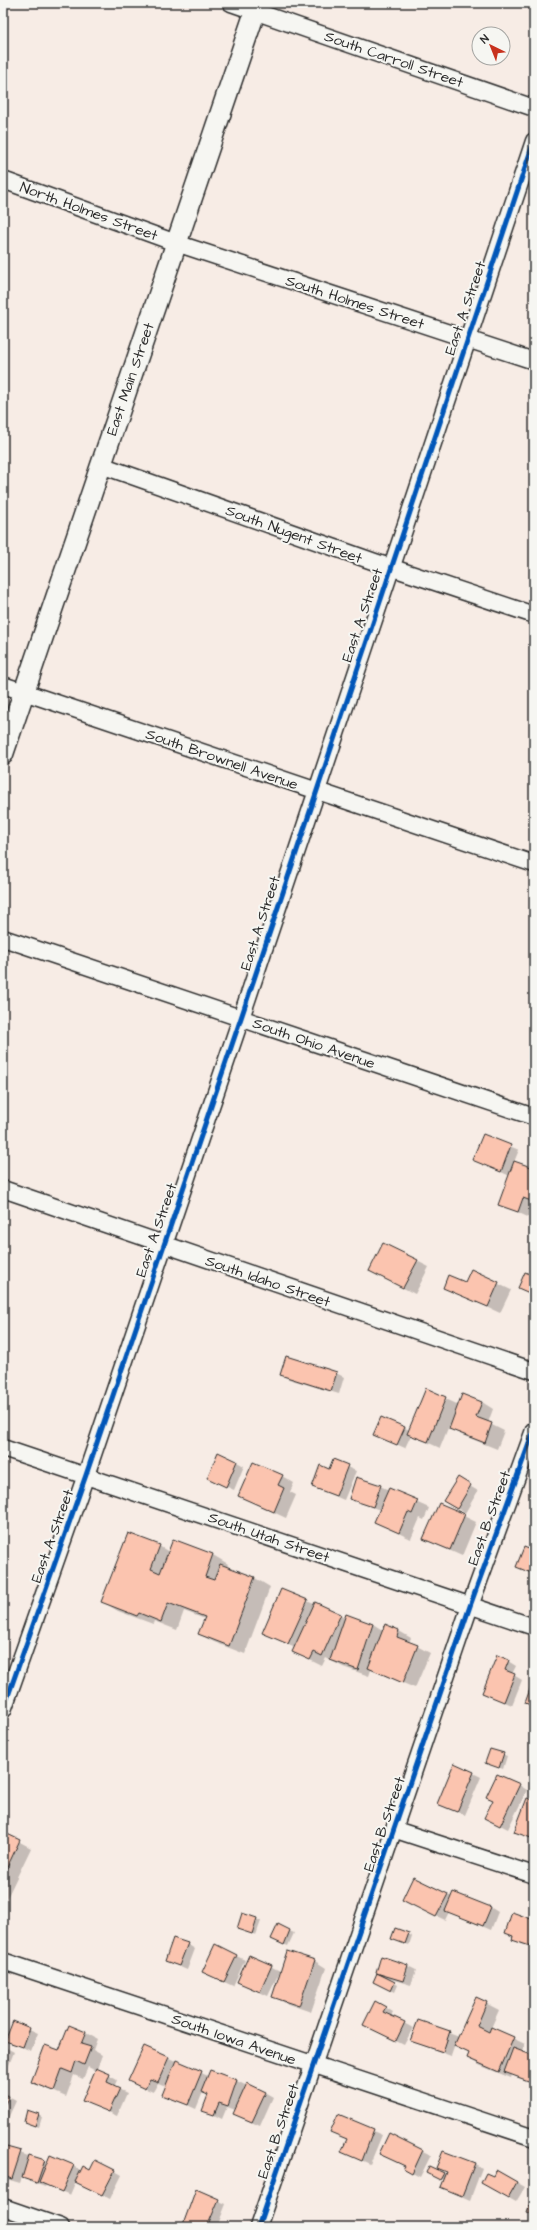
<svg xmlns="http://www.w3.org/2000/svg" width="537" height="2230" viewBox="0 0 537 2230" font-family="'Architects Daughter',sans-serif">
  <rect width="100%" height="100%" fill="#f7ece5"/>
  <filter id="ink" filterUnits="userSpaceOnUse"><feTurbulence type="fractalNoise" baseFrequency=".025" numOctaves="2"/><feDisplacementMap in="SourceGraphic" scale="8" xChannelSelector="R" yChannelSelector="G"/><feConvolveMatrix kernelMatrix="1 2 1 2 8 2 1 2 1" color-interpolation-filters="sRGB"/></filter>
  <g filter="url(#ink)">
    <path fill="#0003" d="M484,1135l35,15 -5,12 20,7v38l-4,11 -31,-14 11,-28 -36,-16z
      M417,1261l12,6 -14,27 -45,-23z
      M472,1271l39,19 -11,23 -56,-26 22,-4z
      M336,1373l8,4 -5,17 -50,-15 -8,-4z
      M426,1390l33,15 23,-3 11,7 -5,14 16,8 -7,18 -35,-14 -14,-7 -8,20 -29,-13 -6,13 -30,-13 29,-8 6,4z
      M333,1461l23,10 -12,29 -31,-13 17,-17z
      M237,1462l7,4 -10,24 -26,-12z
      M282,1476l12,7 -4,9 6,3 -10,23 -47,-22z
      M458,1479l20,12 -13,22 -20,-12z
      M380,1486l49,22 -5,12 -4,-2 -9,21 -36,-17 5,-12 -30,-11z
      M439,1504l37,18 -14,34 -38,-17z
      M174,1540l39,15 15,9 -1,3 28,11 15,9 -25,67 -31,-12 -15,-8 6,-15 -21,-8 -7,19 -23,-9 -1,3 -35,-13 -15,-9 56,-56 10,6z
      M307,1601l38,17 28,6 11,7 2,-5 13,5 12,7 -2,4 21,11 -15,35 -44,-18 -2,6 -26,-9 -17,-9 -4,8 -28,-14 1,-4 -32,-16z
      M508,1661l8,5 -4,8 10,6 -10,25 -29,-12z
      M490,1750l17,6 -4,13 -13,-5z
      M473,1773l8,4 -16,38 -19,-7z
      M519,1785l8,5 -19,39 -14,-7z
      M534,1801v39l-18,-8z
      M3,1833l28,15 -26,54 -2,-1z
      M447,1895l43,12 8,5 -7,18 -42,-18 -4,8 -34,-16z
      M243,1914l18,7 -5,14 -15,-5z
      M512,1914l22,7v27l-13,-4 -15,-12z
      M278,1926l16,7 -6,13 -12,-5z
      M408,1934l4,2 -3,9 -13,-5z
      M187,1944l8,5 -8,21 -21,-9z
      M215,1946l30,14 -12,26 -22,-10z
      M288,1952l27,9 11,7 -15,44 -26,-9 -12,-7z
      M250,1956l30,15 -12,25 -22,-10z
      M408,1966l8,4 -5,15 -27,-8 14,8 -3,7 -21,-11 4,-8z
      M476,1998l23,12 -8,18 34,16 -3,9 12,4v27l-22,-9 -1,3 -32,-13 -11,-7 2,-4 -15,-9 -4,11 -40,-15 7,-20 41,16z
      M385,2007l8,5 -2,4 22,12 -9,17 -32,-16z
      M14,2022l24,11 -7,18 -24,-11z
      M86,2033l11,6 -4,11 9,5 -5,14 20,11 -3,7 13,6 -10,23 -34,-16 13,-29 -8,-4 -5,12 -9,-4 -8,22 -34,-15 28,-30z
      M3,2046l11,6 -9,23 -2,-1z
      M145,2047l63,29 2,-5 27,10 8,4 -2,10 23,-2 7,4 -13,29 -18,-8 -6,-8 -9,-3 -5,12 -18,-9 5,-15 -6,-3 -7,17 -33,-15 3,-8 -8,-3 -5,9 -16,-7z
      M3,2094l13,7 -12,26 -1,-1z
      M38,2115l4,2 -3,10 -14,-5z
      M338,2116l44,19 -12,29 -27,-12 5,-12 -17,-8z
      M390,2135l41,20 -11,22 -8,-4 -6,-7z
      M3,2147l45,16 25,3 9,5h33l7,4 -12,24 -34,-18 -6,14 -24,-10 -1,2 -14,-5 -9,-5 -2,6 -17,-5z
      M475,2164l7,4 -12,32 -29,-13 2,-7 -12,-6 15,1 1,-2 -9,-5z
      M497,2171l28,16 -9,15 -34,-19 11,-5z
      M196,2191l30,13 -9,23 -35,-1z"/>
    <path fill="#fbc4af" stroke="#2b2b2b" d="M483,1134l28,11 -10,27 -29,-12z
      M514,1161l20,7v34l-11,-4 -5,14 -20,-7z
      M383,1243l35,17 -15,28 -34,-17z
      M471,1269l28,13 -11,25 -45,-19 5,-13 17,7z
      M525,1272l9,4v19l-16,-7z
      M286,1356l51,16 -6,19 -51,-16z
      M426,1388l20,9 -18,45 -21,-8z
      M462,1394l20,8 -6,15 16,6 -7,20 -36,-14z
      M381,1417l24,10 -8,18 -24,-10z
      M218,1452l19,9 -11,26 -19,-9z
      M333,1459l15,6 -12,31 -24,-9 8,-22 9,4z
      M253,1462l30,13 -5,10 6,3 -10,24 -36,-16z
      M356,1477l25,8 -8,22 -24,-8z
      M458,1477l13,8 -14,24 -14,-8z
      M389,1488l29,12 -6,14 -4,-2 -9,21 -25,-11z
      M439,1503l26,11 -15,36 -27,-11z
      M128,1533l32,12 -9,24 9,4 13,-34 40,15 -8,23 9,3 6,-16 35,13 -26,69 -31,-12 7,-17 -37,-14 -7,19 -22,-9 -2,3 -36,-14z
      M524,1547l10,4v23l-18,-7z
      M281,1589l27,11 -20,44 -26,-11z
      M315,1602l26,12 -19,42 -8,-4 -4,8 -18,-8z
      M346,1614l27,10 -15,46 -28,-10z
      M385,1624l14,6 -2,7 21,8 -15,38 -35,-15z
      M497,1655l12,5 -4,10 10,4 -11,28 -22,-9z
      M534,1678v28l-9,-3z
      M490,1749l14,4 -5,15 -14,-5z
      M454,1763l20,9 -17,40 -20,-8z
      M497,1774l23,10 -20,42 -16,-8 9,-18 -7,-3z
      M527,1798l7,2v39l-20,-7z
      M3,1832l17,8 -17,36z
      M413,1877l35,17 -12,23 -34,-17z
      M453,1892l38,15 -8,19 -38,-15z
      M512,1912l22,8 -1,27 -21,-7 1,-4 -8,-3z
      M242,1913l15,5 -5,16 -15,-5z
      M278,1924l12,6 -6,15 -13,-6z
      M395,1928l14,5 -4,11 -14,-5z
      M173,1938l15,5 -9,23 -14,-5z
      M215,1944l22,11 -13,27 -22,-10z
      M287,1951l28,9 -16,46 -27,-9z
      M249,1955l23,10 -12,27 -23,-10z
      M381,1956l27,9 -5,16 -27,-8z
      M377,1973l18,9 -4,9 -18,-9z
      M476,1997l11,5 -10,24 12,6 2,-5 23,10 -15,35 -32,-14 2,-5 -15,-7z
      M375,2001l11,6 -3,5 22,10 -9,19 -33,-16z
      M418,2020l32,11 -7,21 -33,-11z
      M13,2021l17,7 -7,19 -18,-6z
      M69,2025l17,7 -5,12 10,3 -7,18 -8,-4 -4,12 -10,-4 -8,22 -23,-9 14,-37 14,5z
      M144,2046l25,11 -11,25 -8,-3 -5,10 -17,-8z
      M513,2048l21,8v27l-30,-11z
      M176,2060l26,11 -14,34 -26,-10z
      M96,2068l14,6 -3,8 13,6 -11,24 -27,-11z
      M210,2070l27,10 -9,26 -9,-3 -5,12 -12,-4 6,-16 -7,-3z
      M247,2083l19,9 -14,30 -19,-8z
      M3,2093l6,3 -6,12z
      M27,2110l12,4 -4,12 -11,-4z
      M338,2114l36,15 -12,32 -21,-9 6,-13 -17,-7z
      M389,2133l34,17 -11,24 -9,-5 2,-3 -26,-12z
      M3,2146l18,5 -9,28 -9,-3z
      M443,2151l32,12 -13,33 -22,-9 6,-15 -10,-4z
      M29,2155l16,5 -8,23 -15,-5z
      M50,2155l24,10 -12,27 -23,-10z
      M95,2160l20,10 -13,25 -27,-13 8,-16 7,4z
      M429,2166l15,7 -4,7 -14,-7z
      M496,2170l21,12 -9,16 -27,-15 5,-10 7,3z
      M196,2189l23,10 -12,28h-25z
      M534,2193v22l-7,-3z"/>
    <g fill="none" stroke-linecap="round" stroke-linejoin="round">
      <g stroke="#2b2b2b" stroke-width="19">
        <path id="minor" d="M231,3l303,105
          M3,180l173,63 358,118
          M101,465l274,97 159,53
          M3,685l531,179
          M3,938l531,179
          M3,1189l531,182
          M3,1448l531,179
          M3,1710l83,-235 155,-457 293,-877
          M396,1830l138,45
          M3,1961l531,177
          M3,2207l58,20
          M258,2227l212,-621 64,-176"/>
      </g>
      <g stroke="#2b2b2b" stroke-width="23">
        <path id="tertiary" d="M3,754l255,-751"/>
      </g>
      <use href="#minor" stroke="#f6f6f2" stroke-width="16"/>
      <use href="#tertiary" stroke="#f6f6f2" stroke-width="20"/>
      <g stroke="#f6f6f2" stroke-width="8">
        <path id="cycleway" d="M3,1710l83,-235 155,-457 293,-877
          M258,2227l212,-621 64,-176"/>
      </g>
      <use href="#cycleway" stroke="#0057b8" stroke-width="5"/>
    </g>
  </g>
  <g text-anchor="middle" stroke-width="4" stroke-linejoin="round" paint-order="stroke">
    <g font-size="15" fill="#2b2b2b" stroke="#f6f6f2">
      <text transform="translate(394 59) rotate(19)" y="5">South Carroll Street</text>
      <text transform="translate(89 211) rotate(20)" y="5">North Holmes Street</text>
      <text transform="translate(355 302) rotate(18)" y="5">South Holmes Street</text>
      <text transform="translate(465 308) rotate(-71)" y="5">East A Street</text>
      <text transform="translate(130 379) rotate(-71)" y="5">East Main Street</text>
      <text transform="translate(294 534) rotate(20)" y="5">South Nugent Street</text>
      <text transform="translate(362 615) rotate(-71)" y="5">East A Street</text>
      <text transform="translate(222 759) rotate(19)" y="5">South Brownell Avenue</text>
      <text transform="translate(260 923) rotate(-72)" y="5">East A Street</text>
      <text transform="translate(314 1043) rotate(19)" y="5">South Ohio Avenue</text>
      <text transform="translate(156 1230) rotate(-71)" y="5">East A Street</text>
      <text transform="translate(268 1281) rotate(19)" y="5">South Idaho Street</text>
      <text transform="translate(489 1518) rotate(-70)" y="5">East B Street</text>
      <text transform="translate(52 1536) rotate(-70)" y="5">East A Street</text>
      <text transform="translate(269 1537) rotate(19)" y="5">South Utah Street</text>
      <text transform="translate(384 1824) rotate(-71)" y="5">East B Street</text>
      <text transform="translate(234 2039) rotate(19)" y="5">South Iowa Avenue</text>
      <text transform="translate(278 2131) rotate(-71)" y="5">East B Street</text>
    </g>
  </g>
  <rect width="537" height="2230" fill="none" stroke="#f6f6f2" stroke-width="16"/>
  <rect x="8" y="8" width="521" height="2214" fill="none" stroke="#2b2b2b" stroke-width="1.5" filter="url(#ink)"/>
  <g transform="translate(491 46) rotate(317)"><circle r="19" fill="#f6f6f2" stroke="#a5a5a2"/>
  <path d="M0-3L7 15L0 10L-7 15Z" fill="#c8321e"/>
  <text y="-6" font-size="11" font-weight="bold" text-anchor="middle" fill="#2b2b2b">N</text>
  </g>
</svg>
